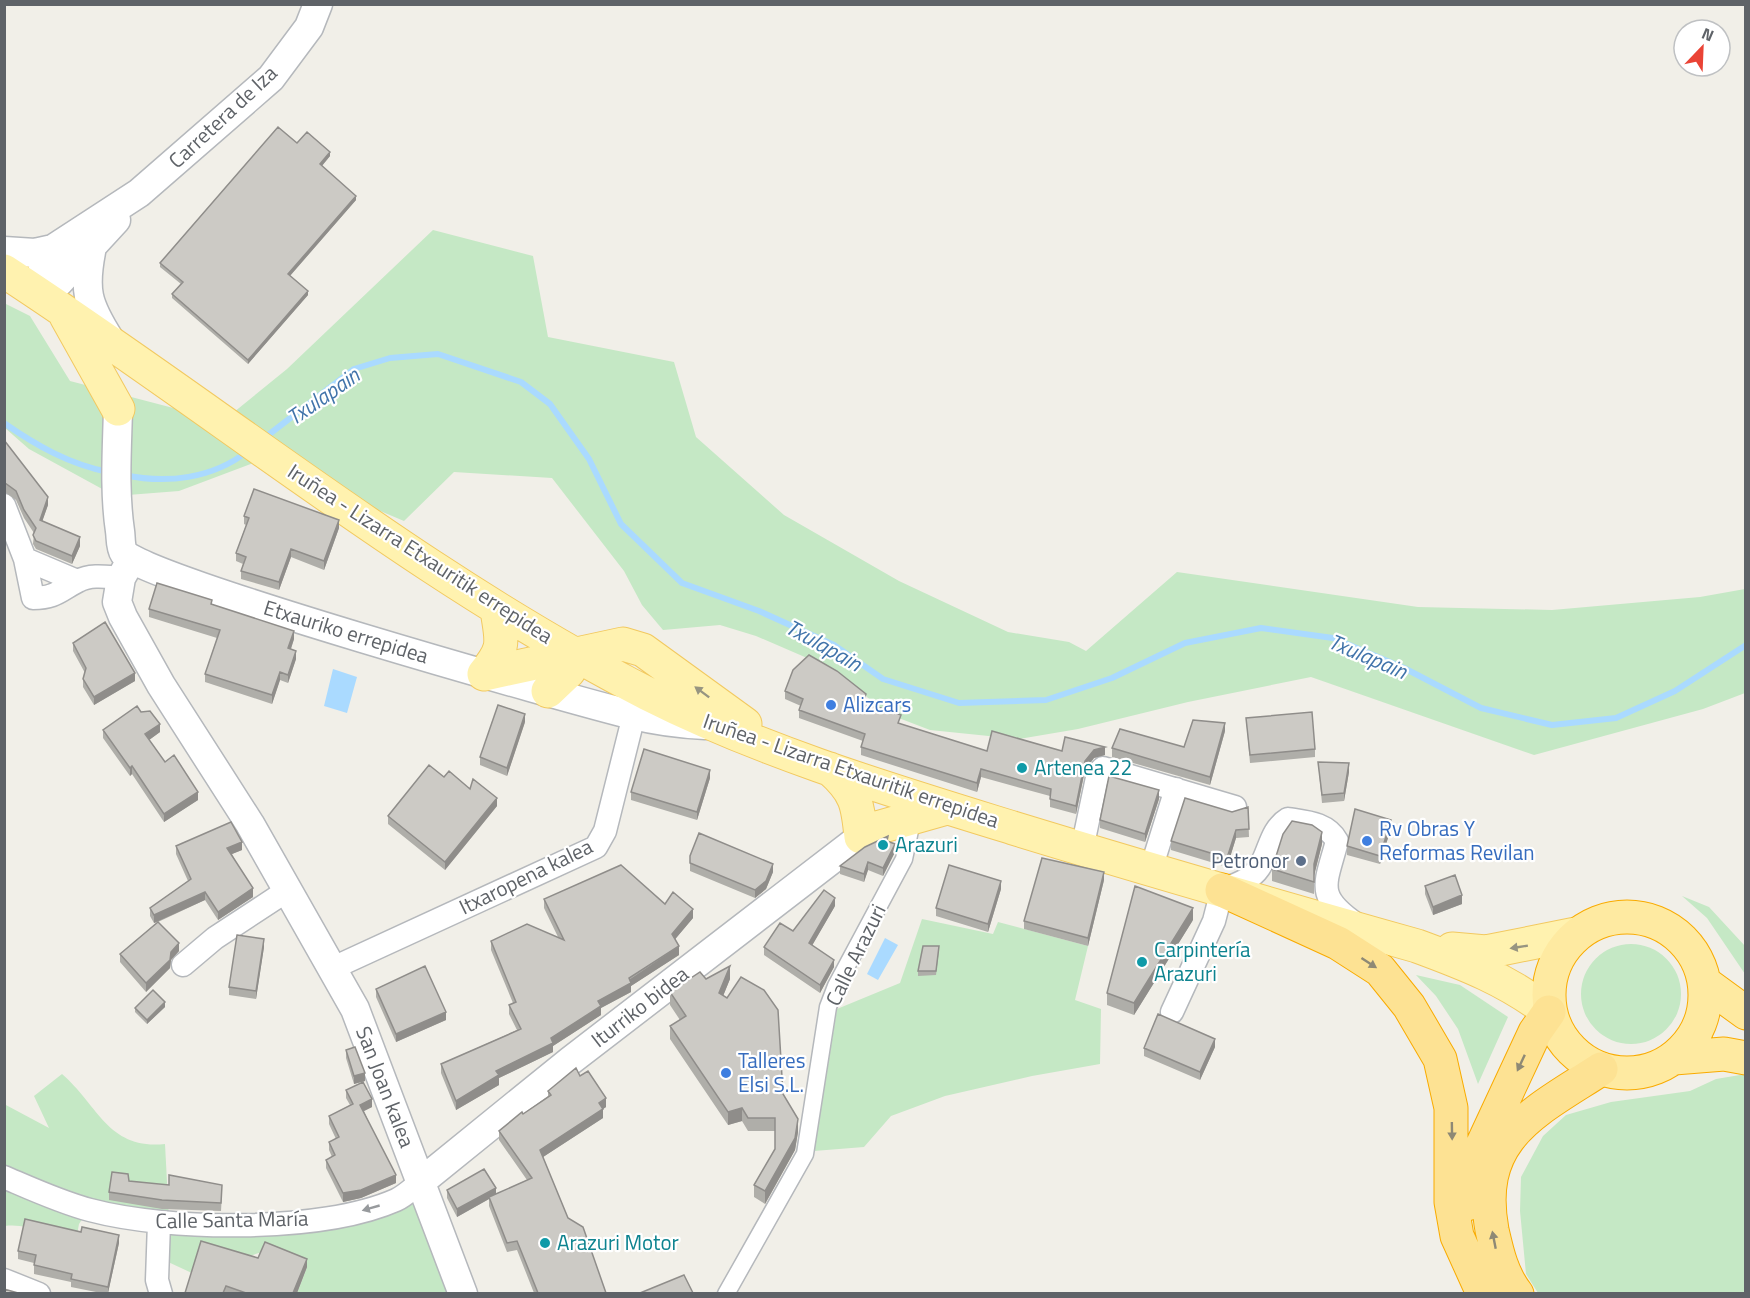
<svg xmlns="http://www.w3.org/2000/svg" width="1750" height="1298" viewBox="0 0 1750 1298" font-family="'Titillium Web',sans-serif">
  <rect width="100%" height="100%" fill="#f1efe8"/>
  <path fill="#c5e8c5" d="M433,230l100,26 15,81 126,25 22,75 88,78 115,66 109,51 61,10 17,9 91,-79 241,35 134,3 148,-13 45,-8v104l-42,16 -169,46 -223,-78 -123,25 -110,27 -59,10 -89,-9 -47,-18 -32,-30 -37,-21 -58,-25 -36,-11 -57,5 -21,-25 -18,-34 -72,-93 -98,-6 -50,49 -102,-43 -46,-16 -77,29 -64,5 -86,-47 -24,-21 -1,-125 26,13 40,65 153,40 64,-52z
    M1682,896l27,11 36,39v28l-38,-56z
    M922,919l71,15 5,-12 90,24 -13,54 26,9 -1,55 -68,12 -87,20 -54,20 -27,31 -50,4 23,-142 63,-26z
    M1581 994a50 50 0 1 1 100 0a50 50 0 1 1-100 0Z
    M1416,975l44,10 48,32 -30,67 -20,-55 -22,-33z
    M62,1074c36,31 46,76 103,70l4,76 -81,-10 -9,14 -2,11c-25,2 -48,-12 -72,-9l-1,-122 45,24 -15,-32z
    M1740,1075h6l-1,218h-207l-12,-19 -6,-63 1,-34 22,-41 23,-21 45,-13 79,-11 26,-12z
    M419,1202l33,91h-155l10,-26 -42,-16 -71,23 -28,-13 -2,-31 240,-23z"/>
  <path fill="#aadaff" d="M333,669l24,8 -10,36 -23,-7z
    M885,938l13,7 -20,35 -11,-6z"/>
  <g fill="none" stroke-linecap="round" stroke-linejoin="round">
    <path stroke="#aadaff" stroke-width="6" d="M4,423c33,23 65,41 104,49
      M263,439l91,-70 36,-11 48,-4 83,28 29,22 39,55 32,65 61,59 77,28 75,34 49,34 76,24 87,-3 66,-22 73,-35 76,-15 72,10 71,30 77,40 71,17 64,-7 59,-27 71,-46
      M124,475c43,9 88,4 124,-24"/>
    <g stroke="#b5b8bc" stroke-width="19">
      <path id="pedestrian" d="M726,1294l79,-140 23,-147 8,-21 68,-127 9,-43"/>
    </g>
    <g stroke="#b5b8bc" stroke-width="25">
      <path id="minor" d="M4,505l21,54 52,22
        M25,559l8,39c23,0 27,-8 45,-17 13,-7 29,-4 43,-3
        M1082,849l16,-76 5,-5 132,39
        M1151,869l25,-80
        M183,965l32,-27 73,-48
        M333,968l263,-121 9,-16 29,-116
        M1172,1012l42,-91 8,-31c13,-5 29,-10 37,-22 11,-17 11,-38 29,-49 19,3 39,4 49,22 -11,43 -23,54 19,83
        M4,1177c28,12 56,25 86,33 79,21 231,23 306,-10 9,-4 18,-13 26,-19
        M159,1223l-2,57 4,14
        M4,1280l35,14"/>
    </g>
    <g stroke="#b5b8bc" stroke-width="31">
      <path id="tertiary" d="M92,247c-9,43 -5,57 18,93
        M4,251l31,2 18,-4
        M38,293l4,-21 11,-23 86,-56 132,-115 38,-51 9,-23
        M38,293l21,-11 57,-62
        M118,409c-1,41 -4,81 2,122 1,6 0,16 4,22 15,25 451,148 509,162 24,6 47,9 72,10
        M131,560l-10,18 -4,24 6,15 38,68 89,139 105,185 108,285
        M422,1181l148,-120 291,-224"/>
    </g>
    <g stroke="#f2c960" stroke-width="35">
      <path id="primary" d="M4,271c215,140 415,306 644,423 115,58 242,96 365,134 134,41 269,80 404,118 49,18 90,34 132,66
        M66,316l52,93
        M484,674l139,-30 20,6 102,74
        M484,674c22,-27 18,-31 13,-64
        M548,691l21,-20 7,-16
        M830,769c26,23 28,35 31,68l19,-10 67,-19
        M1452,949l34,3 90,-18"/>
    </g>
    <g stroke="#f9ab00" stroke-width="35">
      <path id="trunk" d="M1549 995a78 78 0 1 1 156 0a78 78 0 1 1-156 0Z
        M1705,983l41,30
        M1674,1058l50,-4 22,4"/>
    </g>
    <g stroke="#f9ab00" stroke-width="35">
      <path id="motorway" d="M1222,890l116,53 42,27 29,36 31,53 11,49v94l6,34 24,53
        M1467,1204l7,-41 61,-131 14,-20
        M1517,1294c-15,-19 -20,-42 -25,-64 -17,-93 43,-118 109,-161"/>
    </g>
    <use href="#pedestrian" stroke="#fff" stroke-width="16"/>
    <use href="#minor" stroke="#fff" stroke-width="22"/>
    <use href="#tertiary" stroke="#fff" stroke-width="28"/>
    <use href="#primary" stroke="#fff2af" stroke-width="33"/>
    <use href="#trunk" stroke="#feeaa1" stroke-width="33"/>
    <use href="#motorway" stroke="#fde293" stroke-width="33"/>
  </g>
  <path fill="#afaea9" d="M297,143l33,13 -8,10 34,34 -66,76 18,19 -60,69 -76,-66v-4l9,-10 -21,-17v-4z
    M4,440l44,65 -6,16 38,25 -8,18 -36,-15 -3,-5 1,-11 -10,-15 -8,-18 -11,-8h-1z
    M244,516l95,12 -15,42 -33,-13 -12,33 -38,-11v-8l2,-7 -7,-3v-8l10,-28 -2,-1z
    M212,604l82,35 -3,10 5,10 -8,24 -8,-3 -8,24 -67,-22v-8l12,-36 -68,-21v-8z
    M73,643l62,38 -41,24 -11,-18v-8l2,-6 -12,-22z
    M785,691l81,12 35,21 86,27h75l43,4 -11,3 -9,12 -9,44 -26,-7v-11l-69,-19 -4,15 -116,-37v-8l2,-6 -64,-23v-8l2,-4 -16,-7z
    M141,712l19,20 -11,8 16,22 33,38 -34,22 -32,-48 -2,2 -27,-38v-8z
    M1246,718l69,31v8l-65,6z
    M525,722l-18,54 -27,-11v-8z
    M1225,731l-15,54 -98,-28v-9l72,-1z
    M1318,762l31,10 -5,29 -22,2z
    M444,777l26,12 27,17 -52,64 -57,-46v-8z
    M710,778l-13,42 -66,-20v-8z
    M1159,799l-14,43 -45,-14v-8z
    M1248,807l1,30 -13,1 -9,29 -56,-17v-9l61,-29z
    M1391,828l-11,36 -33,-9v-9z
    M888,842l7,10 -12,24 -15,-6 -4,12 -24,-8v-8z
    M1322,844l-8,31v19l-42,-13v-12z
    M176,846l66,4 -10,4 21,43 -35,23 -13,-20 -47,22 21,29 -8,9 -1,8 -24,24 -26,-30v-8l38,-32 -4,1 -4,-7v-8l38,-27 -12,-27z
    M690,856l83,16 -7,17 -11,9 -65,-27z
    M1104,880l-16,66 -64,-17v-8z
    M1425,886l37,18 -29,11 -8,-21z
    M1001,889l-13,43 -52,-16v-8z
    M544,899l121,5 28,14 -18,21 4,16 -48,31v6l-30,16v7l-48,31v6l-54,26v7l-43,25 -15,-37v-9l76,-34 -8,-16v-9l4,-2 -22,-53v-9l67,-4 -14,-29z
    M835,906l-23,39 22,22 -14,26 -56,-38v-8l29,-16z
    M1193,920l-59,95 -27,-10v-12z
    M264,947l-8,52 -27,-4v-8z
    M939,950l-3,25 -18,1v-5z
    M706,979h24l-7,17 60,98 15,38 -3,18 -30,54 -11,-7v-12l21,-36v-18h-27l-6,-10 -14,4 -58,-86v-13l10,-6 -10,-15v-13z
    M376,989l70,31 -50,22 -20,-45z
    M165,1007l-18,17 -12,-12v-4z
    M1215,1047l-15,33 -56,-24v-8z
    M346,1050l19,31 -11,3 -8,-26z
    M580,1076l26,31 -3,2v9l-60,39 25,61 38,75h-72l-17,-43 -10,2 -18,-46v-7l-32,18 -10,-19v-8l49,4 31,-14 -28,-40v-9l49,-35v-5z
    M346,1090l26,17 -8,4 32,72 -35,15 -18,4 -17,-34v-8l6,-3 -3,-7v-8l7,-3 -7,-15v-8l21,-11 -4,-7z
    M129,1181l93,12 -1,18 -59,-2 -53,-9v-8z
    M119,1243l-11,50h-7l-30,-6v-5l-37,-8v-11l-16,-4v-8z
    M258,1258l49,9 -10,26h-112z"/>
  <path fill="#8f8d8a" d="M330,152v4l-10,12v-4z
    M356,196v4l-68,78v-4z
    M308,291v4l-60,69v-4z
    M48,497v8l-8,23v-8z
    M339,520v8l-15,42v-9z
    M80,537v9l-8,18v-8z
    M291,549v8l-12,33v-8z
    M294,631v8l-6,18v-9z
    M296,651v8l-8,24v-8z
    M280,672v8l-8,24v-9z
    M135,673v8l-41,24v-8z
    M525,714v8l-18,54v-8z
    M1225,723v8l-15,54v-8z
    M160,724v8l-15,11v-9z
    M1105,747v8l-11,3 -9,12 -9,44v-8l9,-45 9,-11z
    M1349,763v9l-5,29v-8z
    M132,766v8l-2,2v-8z
    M981,769v8l-4,15v-9z
    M710,770v8l-13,42v-8z
    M1159,790v9l-14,43v-8z
    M198,792v8l-34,22v-8z
    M497,798v8l-52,64v-8z
    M1391,820v8l-11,36v-8z
    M1236,830v8l-9,29v-9z
    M1322,832v12l-8,32v-12z
    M242,842v8l-15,6v-8z
    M895,844v8l-12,24v-8z
    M868,862v8l-4,12v-8z
    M773,864v8l-7,17 -11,9v-8z
    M1104,872v8l-16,66v-8z
    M1001,881v8l-13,43v-8z
    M253,888v9l-35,23v-8z
    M205,892v8l-51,23v-8z
    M1462,895v9l-29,11v-8z
    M835,898v8l-26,45v-8z
    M1193,908v12l-59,95v-12z
    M693,909v9l-21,25v-9z
    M264,939v8l-8,52v-8z
    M179,943v8l-8,9 -1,8 -24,24v-9l25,-31z
    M679,946v9l-48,31v6l-30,16v7l-48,31v6l-54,26v7l-43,25v-9l40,-30 55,-33 47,-37z
    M834,960v7l-14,26v-8z
    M730,966v13l-11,27v-13z
    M165,1002v5l-18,17v-4z
    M446,1012v8l-50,22v-8z
    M1215,1039v8l-15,33v-8z
    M365,1073v8l-11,3v-8z
    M606,1098v9l-3,2v9l-63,41v-9z
    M372,1099v8l-12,6v-8z
    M742,1108v13l-14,4v-13z
    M798,1119v13l-3,18 -30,54v-13z
    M396,1175v8l-35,15 -18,4v-9z
    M496,1188v8l-7,1v2l-32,18v-8z
    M119,1235v8l-11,50v-6z
    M307,1259v8l-10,26h-4z"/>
  <path fill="#cccac5" stroke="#8f8d8a" stroke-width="1.5" d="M278,127l19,16 10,-11 23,20 -10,12 36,32 -68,78 20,17 -60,69 -76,-66 11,-12 -23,-19z
    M4,440l44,57 -8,23 40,17 -8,19 -36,-15 -3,-6 3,-7 -12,-18 -8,-19 -11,-8 -1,1z
    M254,489l85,31 -15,41 -33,-12 -12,33 -38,-11 5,-14 -10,-4 13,-35 -5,-2z
    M157,583l55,17 -1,4 83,27 -6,17 8,3 -8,24 -8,-3 -8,23 -67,-21 15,-44 -71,-21z
    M105,622l30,51 -41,24 -11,-18 3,-11 -13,-25z
    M809,655l28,16 29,23 -3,8 38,13 -3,8 89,28 5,-20 70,20 3,-14 40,10 -11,3 -9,11 -9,45 -26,-7 1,-10 -70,-20 -4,14 -116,-36 4,-13 -66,-24 4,-11 -18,-8 8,-21z
    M498,705l27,9 -18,54 -27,-11z
    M137,706l4,6 9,-1 10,13 -15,10 20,28 9,-7 24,37 -34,22 -32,-48 -2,2 -27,-38z
    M1312,712l3,37 -65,6 -4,-37z
    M1193,720l32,3 -15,54 -98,-29 8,-19 64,18z
    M644,749l66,21 -13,42 -66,-20z
    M1318,762l31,1 -5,30 -22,2z
    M429,765l15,12 5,-6 21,18 3,-10 24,19 -52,64 -57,-46z
    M1109,776l50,14 -14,44 -45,-14z
    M1185,798l47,14 16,-5 1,22 -13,1 -9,28 -56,-17z
    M1355,809l36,11 -11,36 -33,-10z
    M1292,821l20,4 10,7 -8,32v18l-42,-13 11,-35z
    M231,822l11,20 -15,6 26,40 -35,24 -13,-20 -51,23 -4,-7 41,-29 -15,-33z
    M699,833l74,31 -7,17 -11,9 -65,-27v-7z
    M888,836l-1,5 8,3 -12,24 -15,-6 -4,12 -24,-8 25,-19z
    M1042,858l62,14 -16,66 -64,-17z
    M621,865l44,39 8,-12 20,17 -21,25 7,12 -50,32 2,5 -33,18 3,5 -50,32 2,5 -57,28 3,4 -43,26 -15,-37 80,-35 -12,-24 7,-3 -25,-61 36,-17 37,16 -20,-41z
    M949,865l52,16 -13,43 -52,-16z
    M1455,875l7,20 -29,12 -8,-21z
    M1135,886l58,22 -59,95 -27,-10z
    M824,890l11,8 -26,45 25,17 -14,25 -56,-38 16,-24 13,8z
    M158,922l21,21 -8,9 -1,8 -24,23 -26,-29z
    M237,935l27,4 -8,52 -27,-4z
    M923,946h16l-3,25h-18z
    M425,966l21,46 -50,22 -20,-45z
    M730,966l-11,27 8,5 14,-21 23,13 14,20 5,84 15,25 -3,19 -30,53 -11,-6 21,-36v-31h-27l-6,-10 -14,4 -58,-86 16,-10 -16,-24 30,-20 6,7z
    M153,990l12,12 -18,18 -12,-12z
    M1158,1014l57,25 -15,33 -56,-24z
    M355,1047l10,26 -11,3 -8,-26z
    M576,1068l4,8 8,-5 18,27 -7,5 4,6 -63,41 28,68 15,9 23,66h-68l-21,-52 -10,2 -18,-46 43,-19 -33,-47 23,-19 1,2 28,-19 -3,-4z
    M363,1082l9,17 -12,6 36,70 -35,15 -18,3 -17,-33 9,-5 -6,-13 10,-5 -10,-21 24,-12 -7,-14z
    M484,1169l12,19 -39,21 -10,-19z
    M112,1172l16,2 1,7 40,4v-10l53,10 -1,18 -59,-3 -53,-8z
    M25,1219l56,13 1,-5 37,8 -11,52 -37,-8 1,-5 -38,-9 2,-10 -18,-4z
    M201,1241l57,17 7,-16 42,17 -14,34h-47l-20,-7 -3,7h-38z
    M684,1275l9,18h-53z
    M4,1289l14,4h-14z"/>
  <defs><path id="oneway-solid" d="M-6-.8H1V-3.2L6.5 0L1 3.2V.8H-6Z" transform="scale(1.5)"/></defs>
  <g fill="#979581">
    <use href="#oneway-solid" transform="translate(702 692) rotate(-143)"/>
    <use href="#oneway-solid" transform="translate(1519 947) rotate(171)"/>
  </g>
  <g fill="#8e8975">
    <use href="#oneway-solid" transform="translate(1369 963) rotate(33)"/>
    <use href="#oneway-solid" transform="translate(1521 1063) rotate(115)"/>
    <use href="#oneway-solid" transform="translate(1452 1131) rotate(89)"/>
    <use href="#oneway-solid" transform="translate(1494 1240) rotate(-101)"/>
  </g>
  <use fill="#979a9d" href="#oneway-solid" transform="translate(371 1208) rotate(164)"/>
  <g fill="#3f7fe0" stroke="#fff" stroke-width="2">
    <circle cx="831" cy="705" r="6"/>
    <circle cx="1367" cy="841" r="6"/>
    <circle cx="726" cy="1073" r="6"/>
  </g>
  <g fill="#0f9aa8" stroke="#fff" stroke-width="2">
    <circle cx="1022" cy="768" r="6"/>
    <circle cx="883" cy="845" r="6"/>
    <circle cx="1142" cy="962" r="6"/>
    <circle cx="545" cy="1243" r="6"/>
  </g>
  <circle fill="#5c6f8a" stroke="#fff" stroke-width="2" cx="1301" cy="861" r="6"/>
  <g text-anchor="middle" stroke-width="4.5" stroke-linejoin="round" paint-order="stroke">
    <g font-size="21" fill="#5f6368" stroke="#fff">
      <text transform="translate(223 117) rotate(-43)" y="7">Carretera de Iza</text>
      <text transform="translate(420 554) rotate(33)" y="7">Iruñea - Lizarra Etxauritik errepidea</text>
      <text transform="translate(346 632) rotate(17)" y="7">Etxauriko errepidea</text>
      <text transform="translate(851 771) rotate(19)" y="7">Iruñea - Lizarra Etxauritik errepidea</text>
      <text transform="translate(526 877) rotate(-26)" y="7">Itxaropena kalea</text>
      <text transform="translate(856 955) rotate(-64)" y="7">Calle Arazuri</text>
      <text transform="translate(640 1007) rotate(-38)" y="7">Iturriko bidea</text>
      <text transform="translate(385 1087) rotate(69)" y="7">San Joan kalea</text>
      <text transform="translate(232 1220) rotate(-1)" y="7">Calle Santa María</text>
    </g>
    <g font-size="21" fill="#366cbe" stroke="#fff" text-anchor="start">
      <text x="843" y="712">Alizcars</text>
      <text x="1379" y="836">Rv Obras Y<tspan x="1379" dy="24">Reformas Revilan</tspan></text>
      <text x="738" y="1068">Talleres<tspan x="738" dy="24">Elsi S.L.</tspan></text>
    </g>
    <g font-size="21" fill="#0d838f" stroke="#fff" text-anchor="start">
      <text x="1034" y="775">Artenea 22</text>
      <text x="895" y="852">Arazuri</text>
      <text x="1154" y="957">Carpintería<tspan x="1154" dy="24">Arazuri</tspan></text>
      <text x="557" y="1250">Arazuri Motor</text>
    </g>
    <g font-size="21" fill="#4e5e75" stroke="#fff" text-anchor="end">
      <text x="1289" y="868">Petronor</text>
    </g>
    <g font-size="22" font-style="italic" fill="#4174aa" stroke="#fff">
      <text transform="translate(323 396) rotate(-35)" y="8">Txulapain</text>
      <text transform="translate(824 645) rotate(29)" y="8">Txulapain</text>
      <text transform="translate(1368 656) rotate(23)" y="8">Txulapain</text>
    </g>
  </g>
  <rect width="1750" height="1298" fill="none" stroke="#5f6368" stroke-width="12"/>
  <g transform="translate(1702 48) rotate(23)"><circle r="28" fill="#ffffff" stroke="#bfc1c3" stroke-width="1.5"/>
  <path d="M0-4.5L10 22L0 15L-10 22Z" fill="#ea4335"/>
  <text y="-9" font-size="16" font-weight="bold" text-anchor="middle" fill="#5f6368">N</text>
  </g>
</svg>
